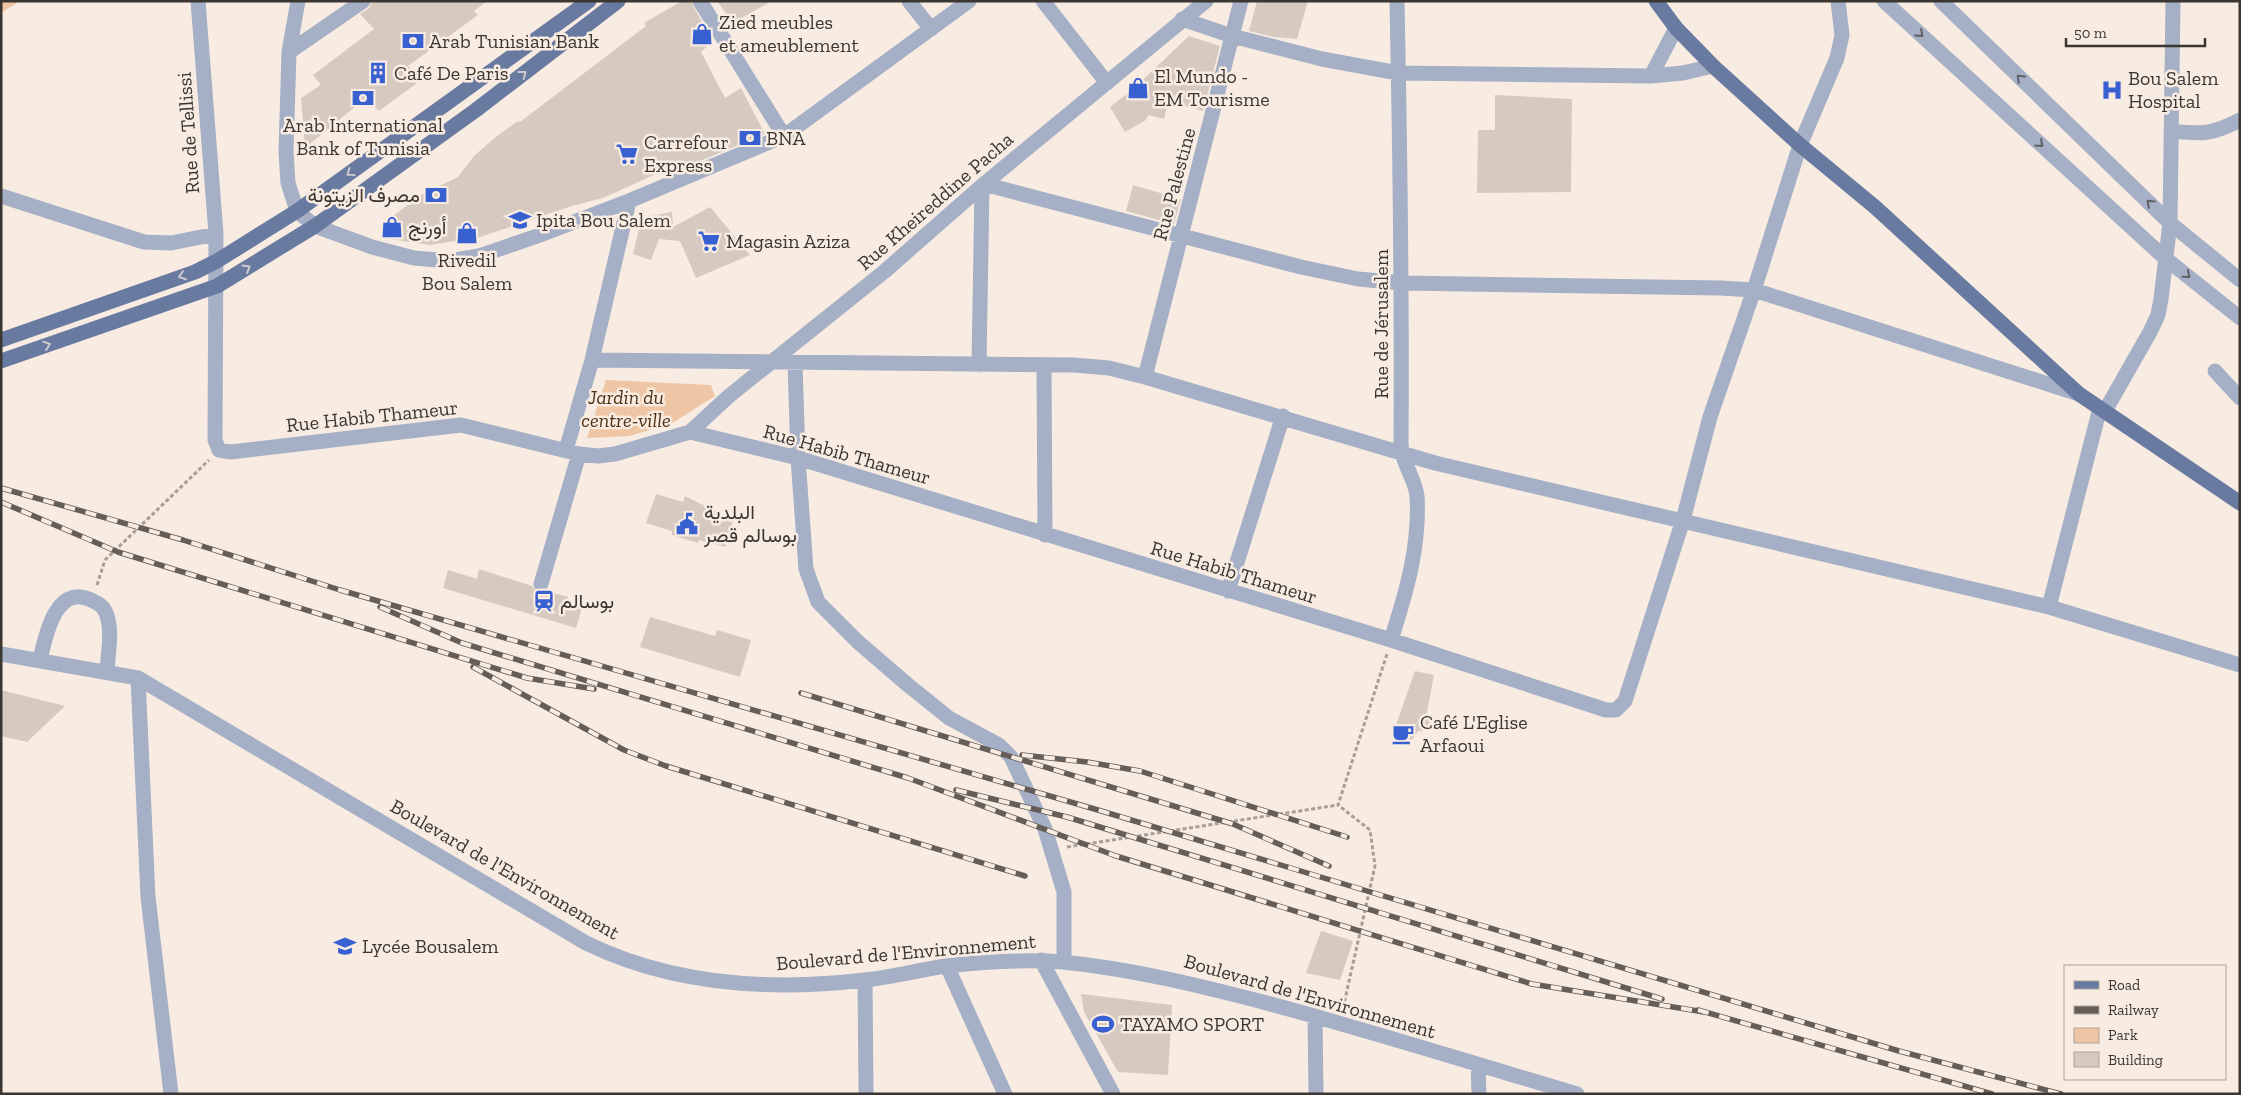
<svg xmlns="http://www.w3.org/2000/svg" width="2241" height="1095" viewBox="0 0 2241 1095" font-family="'Zilla Slab',Vazirmatn,serif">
  <rect width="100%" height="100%" fill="#f8ece2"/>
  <path fill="#efc6a5" d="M1,1h19l-19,12z
    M606,380l105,5 4,11 -44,28 -42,12 -42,2z"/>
  <path fill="#d5c9c0" d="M372,1h115l-13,10 4,4 -70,51 13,14 -42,31 -13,-13 -61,50 -4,-50 20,-13 -8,-10 61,-46 -14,-15 9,-6z
    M682,1h9l11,21 7,23 -8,7 24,46 16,-10 24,46 -60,25 -25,8 -2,-3 -75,34 -31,8 -92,31 -50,8 -40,-6 -7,-15 10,-8 28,-21 37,-18 17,-22 22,-19 21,-15 2,1 126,-96 -2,-3z
    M717,1h55l-39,22z
    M1257,1h51l-11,38 -23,-2 -25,-6z
    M1189,36l31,10 -17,65 -35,-10 -4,18 -16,-4 -2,5 -21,12 -15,-25 21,-16z
    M1495,95l77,4 -1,93 -94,1 1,-63h17z
    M1133,185l48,14 -7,25 -48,-13z
    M710,207l40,48 -54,23 -16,-37 -21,-2 -8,21 -18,-6 7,-29 5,-8 27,-5 1,15z
    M656,494l27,8 2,-6 48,24 -8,27 -26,-7 -1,3 -26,-8v-4l-26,-8z
    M479,569l53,17 6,7 9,-2 21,6 -2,7 16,4 -6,20 -133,-40 5,-18 29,9z
    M650,617l65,19 2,-6 34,10 -11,37 -100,-30z
    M1415,671l19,4 -8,42 5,2 -4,12h-9l-10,14 -12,-3 1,-20z
    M1,690l64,16 -38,36 -26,-6z
    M1321,931l32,10 -13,39 -34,-7z
    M1081,994l91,11 -4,70 -50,-3 -34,-60z"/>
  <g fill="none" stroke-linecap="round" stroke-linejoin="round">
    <path stroke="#a79e96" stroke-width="3" stroke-dasharray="4 2.5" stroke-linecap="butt" d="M97,585l8,-25 104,-100
      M1067,847l271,-42
      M1343,1008l32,-142 -5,-36 -32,-25 49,-151"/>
    <path stroke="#a5afc5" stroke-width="15" d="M198,1l18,233 -1,206 4,10 12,2 230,-27 118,29 19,2 17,-2 75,-22 108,26 593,182 215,70h10l9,-9 58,-181 27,-103 44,-127 46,-145 37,-87 5,-23 -4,-34
      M298,1l-9,51 -3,100 2,31 9,28 18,15 57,21 42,11 35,3 30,-5 61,-21 89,-34 155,-65 185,-135
      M700,1l84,135
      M909,1l22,28
      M1043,1l64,82
      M1884,1l282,258 74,59
      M1941,1l229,222 70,57
      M1182,19l50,17 90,23 76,14 253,3 32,-3 30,-7
      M289,52l74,-51
      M1651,76l25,-48
      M2171,131c32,3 40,4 69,-11
      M984,184l317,83 57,12 44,4 318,5 34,2 325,104
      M1,196l143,46 27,1 45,-9
      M592,360l482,5 35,3 36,9 290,86 614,144 191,58
      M795,363l3,95 8,111 12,33 40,40 50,43 41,33 50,27 12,12 34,72 19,63v70
      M979,365l3,-179
      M1044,365l1,170
      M2215,371l25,27
      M1145,377l96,-376
      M2105,411l45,-79 8,-17 3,-16 9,-76 3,-222
      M690,432l39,-36 156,-125 99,-87 222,-183
      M566,450l26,-90 37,-159
      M541,584l38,-130
      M1228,591l55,-175
      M2049,607l51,-199
      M1391,640c15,-47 29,-93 26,-144 -2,-18 -16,-34 -16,-53 1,-147 -1,-294 -4,-442
      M1,654l137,24 448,265c86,42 185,48 279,37 28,-3 54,-10 81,-14 38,-4 79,-7 117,-4 69,7 134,23 200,40 105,28 209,61 314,92
      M40,660c5,-22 15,-75 49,-61 8,4 13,5 17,14 7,17 2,40 1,58
      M138,678l10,219 23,197
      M1041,960l72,134
      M947,966l58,128
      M865,980l1,114
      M1315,1016l1,78
      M1478,1065l1,29"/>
    <path stroke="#697aa1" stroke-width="15" d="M1656,1l20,27 37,38 87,79 75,62 204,187 161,109
      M1,340l194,-68 22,-11 80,-50 292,-210
      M1,361l216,-75 98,-60 161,-116 142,-109"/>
    <g stroke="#645d58" stroke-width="5.5">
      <path id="rail" d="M1,488l182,52 157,50 758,220 801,241 162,43
        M1,502l117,50 409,126 67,11
        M380,607l82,36 446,135 208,78 416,128 172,28
        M473,667l151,83 42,16 359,110
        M801,693l432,131 96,42
        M1022,755l65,7 53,9 207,66
        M956,790l111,27 595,182
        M1698,1010l294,84"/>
    </g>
    <use href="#rail" stroke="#f8ece2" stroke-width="4" stroke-dasharray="11" stroke-linecap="butt"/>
  </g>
  <defs><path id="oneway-chevron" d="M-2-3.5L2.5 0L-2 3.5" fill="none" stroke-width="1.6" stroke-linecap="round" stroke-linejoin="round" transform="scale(1.25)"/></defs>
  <g stroke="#606065">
    <use href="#oneway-chevron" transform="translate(1920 34) rotate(42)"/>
    <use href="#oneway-chevron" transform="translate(2020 78) rotate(-136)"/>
    <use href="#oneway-chevron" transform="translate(2040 144) rotate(42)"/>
    <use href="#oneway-chevron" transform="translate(2150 203) rotate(-136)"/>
    <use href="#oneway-chevron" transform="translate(2187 275) rotate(39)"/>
  </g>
  <g stroke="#cdcace">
    <use href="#oneway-chevron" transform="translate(523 74) rotate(-37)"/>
    <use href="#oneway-chevron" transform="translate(350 173) rotate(144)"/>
    <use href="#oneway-chevron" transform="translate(247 268) rotate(-31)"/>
    <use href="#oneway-chevron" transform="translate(182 276) rotate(160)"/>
    <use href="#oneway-chevron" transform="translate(47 345) rotate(-19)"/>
  </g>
  <defs>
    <g id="shop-bare" transform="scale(1.725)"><path d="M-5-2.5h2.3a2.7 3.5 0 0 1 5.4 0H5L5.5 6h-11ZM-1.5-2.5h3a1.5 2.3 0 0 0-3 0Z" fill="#3860d1" stroke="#f8ece2" stroke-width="2.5" paint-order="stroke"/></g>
    <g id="bank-bare" transform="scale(1.725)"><path d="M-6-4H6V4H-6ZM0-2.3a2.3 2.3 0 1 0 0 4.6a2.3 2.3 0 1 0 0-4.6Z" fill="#3860d1" stroke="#f8ece2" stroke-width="2.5" paint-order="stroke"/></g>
    <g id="building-bare" transform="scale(1.725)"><path d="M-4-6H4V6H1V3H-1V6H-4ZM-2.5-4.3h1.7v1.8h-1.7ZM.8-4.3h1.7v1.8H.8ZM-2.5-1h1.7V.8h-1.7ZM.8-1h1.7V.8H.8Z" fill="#3860d1" stroke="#f8ece2" stroke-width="2.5" paint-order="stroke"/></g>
    <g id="hospital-bare" transform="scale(1.725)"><path d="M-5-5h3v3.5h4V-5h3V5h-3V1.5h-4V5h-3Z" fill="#3860d1" stroke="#f8ece2" stroke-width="2.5" paint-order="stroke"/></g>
    <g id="supermarket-bare" transform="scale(1.725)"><path d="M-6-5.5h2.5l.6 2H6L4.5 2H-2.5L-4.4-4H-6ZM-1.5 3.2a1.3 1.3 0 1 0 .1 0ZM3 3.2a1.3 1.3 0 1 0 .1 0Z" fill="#3860d1" stroke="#f8ece2" stroke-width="2.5" paint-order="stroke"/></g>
    <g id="school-bare" transform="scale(1.725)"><path d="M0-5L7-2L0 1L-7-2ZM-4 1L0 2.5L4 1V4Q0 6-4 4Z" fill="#3860d1" stroke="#f8ece2" stroke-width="2.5" paint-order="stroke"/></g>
    <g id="civic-bare" transform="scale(1.725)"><path d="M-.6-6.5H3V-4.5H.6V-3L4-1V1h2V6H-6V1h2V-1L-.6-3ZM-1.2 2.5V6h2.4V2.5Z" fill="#3860d1" stroke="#f8ece2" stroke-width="2.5" paint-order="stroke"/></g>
    <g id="station-bare" transform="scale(1.725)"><path d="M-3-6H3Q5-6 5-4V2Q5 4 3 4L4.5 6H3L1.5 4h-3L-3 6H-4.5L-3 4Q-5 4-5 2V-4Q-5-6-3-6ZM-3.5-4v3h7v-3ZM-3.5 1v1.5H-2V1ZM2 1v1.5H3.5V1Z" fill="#3860d1" stroke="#f8ece2" stroke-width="2.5" paint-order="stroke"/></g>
    <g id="cafe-bare" transform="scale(1.725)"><path d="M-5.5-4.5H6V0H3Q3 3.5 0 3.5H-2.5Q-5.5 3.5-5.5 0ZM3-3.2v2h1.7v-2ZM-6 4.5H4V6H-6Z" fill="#3860d1" stroke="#f8ece2" stroke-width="2.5" paint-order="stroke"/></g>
    <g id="stadium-bare" transform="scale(1.725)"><path d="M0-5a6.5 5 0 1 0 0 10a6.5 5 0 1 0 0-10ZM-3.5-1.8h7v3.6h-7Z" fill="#3860d1" stroke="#f8ece2" stroke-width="2.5" paint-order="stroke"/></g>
  </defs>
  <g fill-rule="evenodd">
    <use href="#shop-bare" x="702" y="34"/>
    <use href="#bank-bare" x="413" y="41"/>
    <use href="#building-bare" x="378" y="73"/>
    <use href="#shop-bare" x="1138" y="88"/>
    <use href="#hospital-bare" x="2112" y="90"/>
    <use href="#bank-bare" x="363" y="98"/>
    <use href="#bank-bare" x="750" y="138"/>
    <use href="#supermarket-bare" x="627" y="154"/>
    <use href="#bank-bare" x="436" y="195"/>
    <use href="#school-bare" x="520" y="220"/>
    <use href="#shop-bare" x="392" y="227"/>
    <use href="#shop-bare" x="467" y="233"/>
    <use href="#supermarket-bare" x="709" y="241"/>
    <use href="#civic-bare" x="687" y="524"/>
    <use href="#station-bare" x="544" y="601"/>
    <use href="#cafe-bare" x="1403" y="734"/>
    <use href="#school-bare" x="345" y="946"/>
    <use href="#stadium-bare" x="1103" y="1024"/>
  </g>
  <g text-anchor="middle" stroke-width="5" stroke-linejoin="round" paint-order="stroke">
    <g font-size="20" fill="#3b3632" stroke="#f8ece2" text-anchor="start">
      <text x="719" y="29">Zied meubles<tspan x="719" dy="23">et ameublement</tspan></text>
      <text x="429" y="48">Arab Tunisian Bank</text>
      <text x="394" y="80">Café De Paris</text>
      <text x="1154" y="83">El Mundo -<tspan x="1154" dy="23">EM Tourisme</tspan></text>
      <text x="2128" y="85">Bou Salem<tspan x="2128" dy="23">Hospital</tspan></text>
      <text x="363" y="132" text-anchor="middle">Arab International<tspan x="363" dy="23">Bank of Tunisia</tspan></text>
      <text x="766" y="145">BNA</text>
      <text x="644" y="149">Carrefour<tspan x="644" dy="23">Express</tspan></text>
      <text x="420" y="202" text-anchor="end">مصرف الزيتونة</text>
      <text x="536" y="227">Ipita Bou Salem</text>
      <text x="408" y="234">أورنج</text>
      <text x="726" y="248">Magasin Aziza</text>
      <text x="467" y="267" text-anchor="middle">Rivedil<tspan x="467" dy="23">Bou Salem</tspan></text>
      <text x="704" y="519">البلدية<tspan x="704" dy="23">بوسالم قصر</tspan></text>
      <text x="560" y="608">بوسالم</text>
      <text x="1420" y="729">Café L'Eglise<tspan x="1420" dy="23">Arfaoui</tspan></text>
      <text x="362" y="953">Lycée Bousalem</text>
      <text x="1120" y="1031">TAYAMO SPORT</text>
    </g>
    <g font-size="20" fill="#3b3632" stroke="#f8ece2">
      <text transform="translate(188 133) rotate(-94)" y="7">Rue de Tellissi</text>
      <text transform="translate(1174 184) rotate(-75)" y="7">Rue Palestine</text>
      <text transform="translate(935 201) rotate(-41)" y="7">Rue Kheireddine Pacha</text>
      <text transform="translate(1381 324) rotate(-90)" y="7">Rue de Jérusalem</text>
      <text transform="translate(372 416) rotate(-6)" y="7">Rue Habib Thameur</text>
      <text transform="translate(847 454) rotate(16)" y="7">Rue Habib Thameur</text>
      <text transform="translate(1234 572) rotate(17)" y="7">Rue Habib Thameur</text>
      <text transform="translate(505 869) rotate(30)" y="7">Boulevard de l'Environnement</text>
      <text transform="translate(906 952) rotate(-5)" y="7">Boulevard de l'Environnement</text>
      <text transform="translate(1310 996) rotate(16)" y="7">Boulevard de l'Environnement</text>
    </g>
    <g font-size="20" font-style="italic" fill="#4f2f11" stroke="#f8ece2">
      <text x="626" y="404">Jardin du<tspan x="626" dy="23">centre-ville</tspan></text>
    </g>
  </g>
  <rect width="2241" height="1095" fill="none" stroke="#3b3632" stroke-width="5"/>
  <rect x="2064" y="965" width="162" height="115" fill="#f8ece2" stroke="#aca39c"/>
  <rect x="2074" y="981" width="25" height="8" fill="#697aa1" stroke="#aca39c"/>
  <text x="2108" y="990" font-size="15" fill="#3b3632">Road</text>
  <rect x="2074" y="1006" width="25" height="8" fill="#645d58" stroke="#aca39c"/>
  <text x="2108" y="1015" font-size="15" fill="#3b3632">Railway</text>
  <rect x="2074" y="1028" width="25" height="15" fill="#efc6a5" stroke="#aca39c"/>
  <text x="2108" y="1040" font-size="15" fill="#3b3632">Park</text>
  <rect x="2074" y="1052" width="25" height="15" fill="#d5c9c0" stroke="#aca39c"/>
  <text x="2108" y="1065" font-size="15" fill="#3b3632">Building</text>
  <path d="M2066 38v8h139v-8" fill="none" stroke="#3b3632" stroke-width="2.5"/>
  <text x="2074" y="38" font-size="15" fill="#3b3632" stroke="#f8ece2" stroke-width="4" paint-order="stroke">50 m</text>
</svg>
